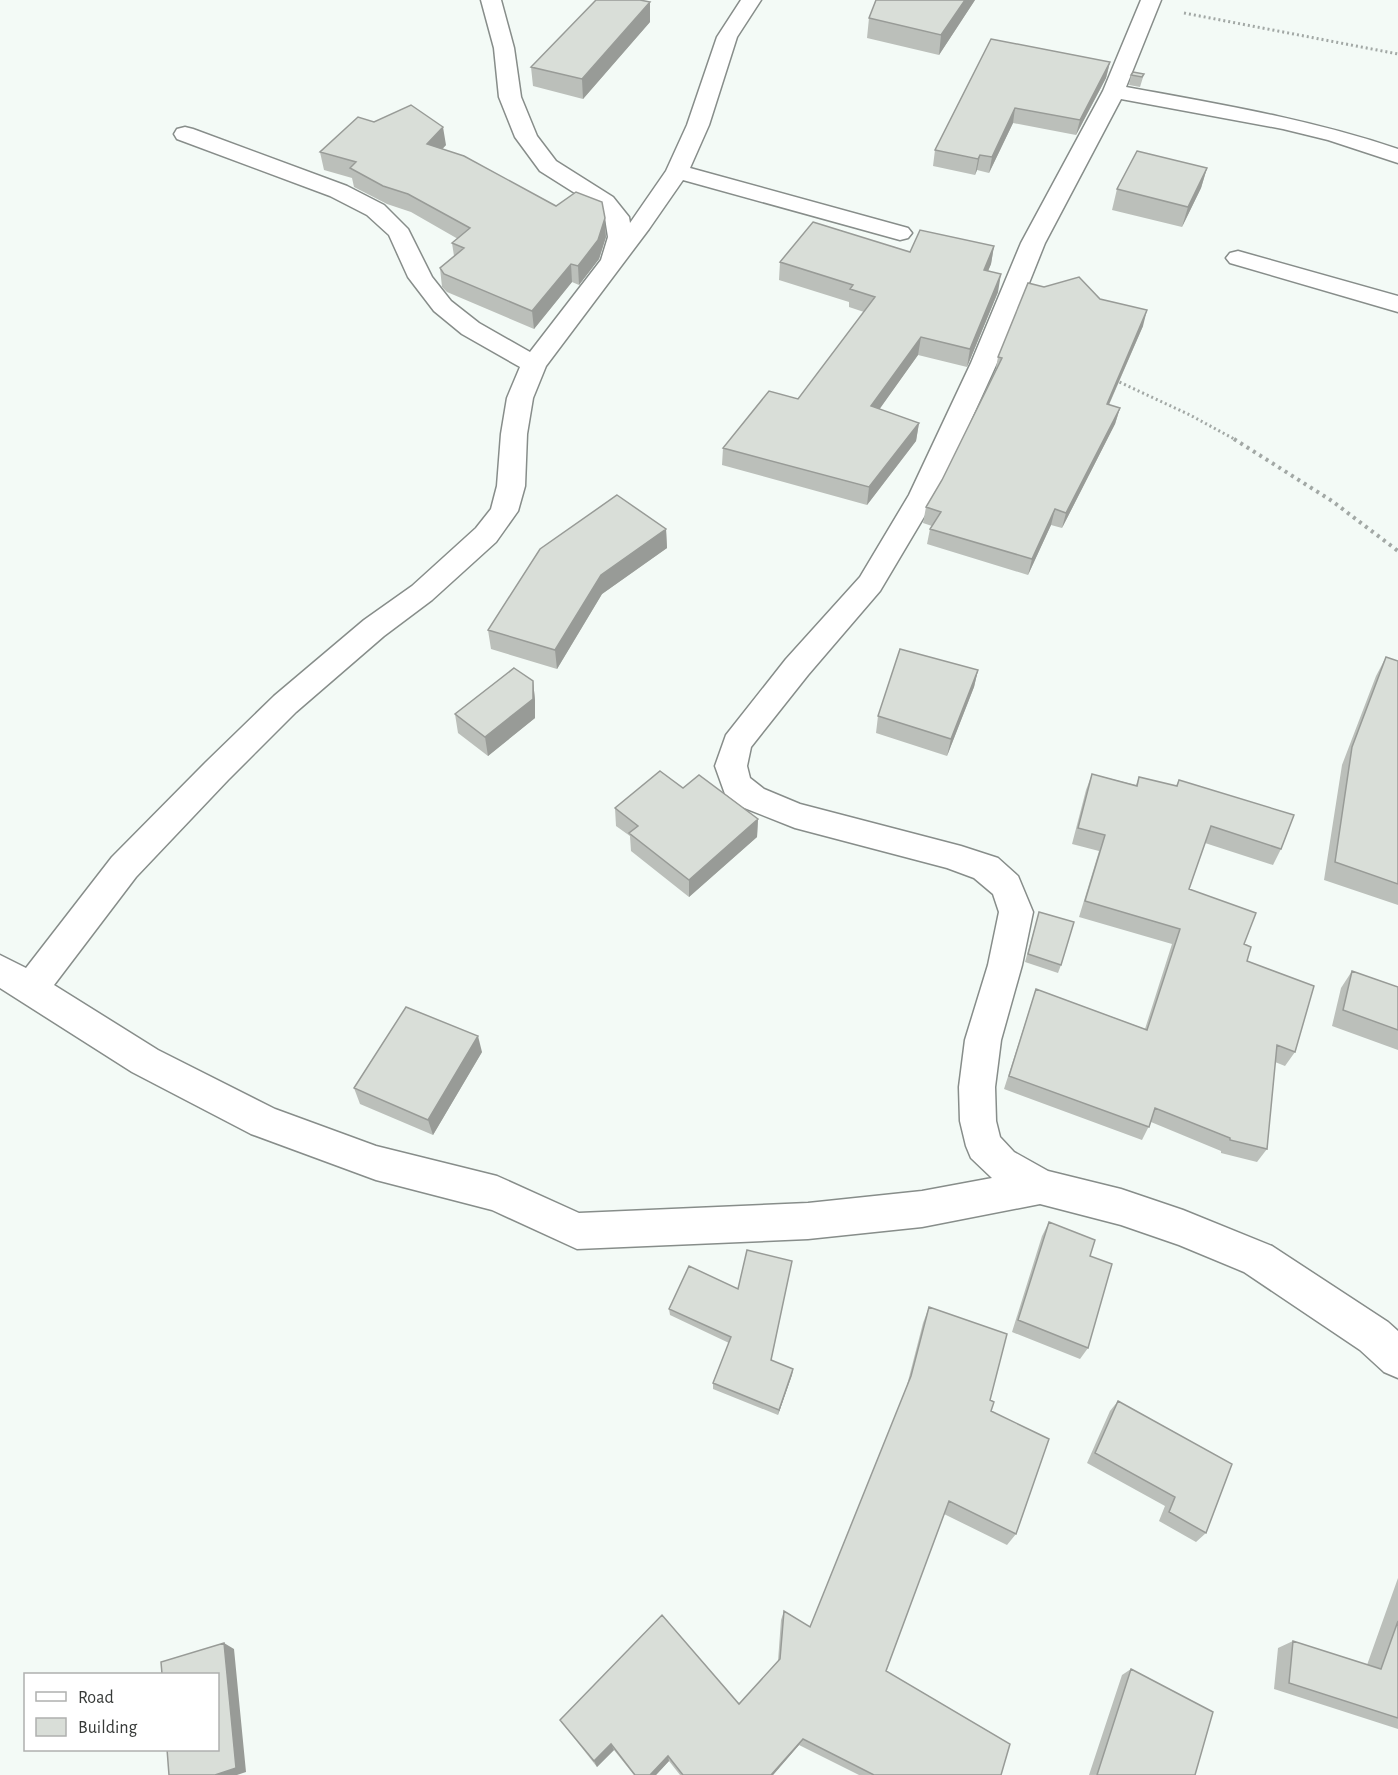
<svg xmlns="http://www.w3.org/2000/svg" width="1398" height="1775" viewBox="0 0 1398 1775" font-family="'Alegreya Sans',sans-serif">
  <rect width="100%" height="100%" fill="#f3faf6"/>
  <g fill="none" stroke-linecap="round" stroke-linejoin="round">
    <g stroke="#878d8a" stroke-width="3">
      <path id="street" d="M481,0h20l13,48 7,49 16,39 19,25 57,36 16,20 1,6 36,-52 21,-46 30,-88 24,-37h20l-24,37 -28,88 -19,43 218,60 4,5 -4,5 -8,2 -217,-60 -34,49 -103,137 -13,32 -6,36 -2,52 -7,25 -22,31 -64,58 -48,36 -88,76 -68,68 -92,97 -82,108 104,65 117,59 101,37 121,30 82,37 229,-10 114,-12 70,-13 -21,-20 -5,-12 -6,-25 -1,-34 6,-47 23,-75 11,-53 -6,-18 -19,-16 -27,-10 -152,-40 -53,-21 -17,-13 -10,-28 11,-31 60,-76 74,-82 49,-82 62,-132 50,-120 82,-152 38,-91h20l-35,87c92,17 183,32 272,62v14l-70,-23 -45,-11 -162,-30 -76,144 -48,120 -60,132 -57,96 -72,84 -57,72 -4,19 3,12 14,11 36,15 161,42 37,12 20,18 15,36 -11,53 -21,75 -6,47 1,34 4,16 14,15 34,19 73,18 62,21 89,36 116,76 10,9v47l-14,-6 -24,-22 -116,-78 -65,-27 -58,-20 -81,-21 -118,23 -114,12 -231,10 -85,-39 -116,-30 -125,-46 -119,-62 -132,-84v-33l26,13 86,-111 94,-95 68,-66 90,-76 48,-34 64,-58 15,-19 6,-23 4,-52 6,-36 13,-31 -58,-33 -28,-23 -26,-34 -19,-42 -22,-20 -37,-19 -153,-57 -3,-5 3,-5 8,-2 8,2 154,57 37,19 24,24 24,48 19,24 28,22 51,29 71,-92 7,-23 -3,-19 -8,-11 -57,-36 -25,-34 -16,-40 -5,-49z
        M1238,251l160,45v16l-168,-49 -4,-5 4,-5z"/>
    </g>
    <path stroke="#a2a8a5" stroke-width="3" stroke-dasharray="2 3" stroke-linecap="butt" d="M1184,13l214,41
      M1115,380l75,35 46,25"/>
    <path stroke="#a2a8a5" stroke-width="4" stroke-dasharray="3 4.5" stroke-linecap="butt" d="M1234,439l98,62 66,50"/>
    <use href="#street" fill="#fff" fill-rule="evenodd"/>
  </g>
  <path fill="#bbbfba" d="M975,0l-36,55 -72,-17 2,-20z
    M650,22l-67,77 -50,-13 -2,-19z
    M991,39l119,23 -4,16 -30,57 -63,-12 -24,50 -12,-3 -2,5 -42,-9 2,-16z
    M1144,74l-4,13 -11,-2 2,-10z
    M446,145l-4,4 164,88 -7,22 -20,26 -7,-3 -38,47 -87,-37 -5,-5 -2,-19 14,-12 -2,-13 6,-4 -47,-27 -24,-8 -33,-17 -2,-9 -28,-8 -4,-18z
    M1207,168l-6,20 -19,39 -70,-17 5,-21z
    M994,246l-3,18 -3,7 10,21 -31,75 -49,-12 -39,54 40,14 -3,18 -49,64 -145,-40 1,-17 75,-49 66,-87 -15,-5v-5l-70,-22 1,-18z
    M1100,299l43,27 -34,79 11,3 -5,16 -53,104 -11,-3 -23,50 -101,-31 3,-15 2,-3 -9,-3 3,-16 16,-27 53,-107 3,-16z
    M666,529l1,19 -65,46 -45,75 -66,-20 -3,-19z
    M1386,657l12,4v244l-74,-25 18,-115 34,-89z
    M978,670l-4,17 -27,69 -71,-23 2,-17z
    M533,681l2,19v18l-47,38 -30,-23 -3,-19z
    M1092,774l44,11 3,-8 37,9 3,-6 102,69 -8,16 -68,-22 -16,46 55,55 3,17 48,91 -10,14 -10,-4 -8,87 -10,13 -36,-9v-2l-70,-29 -9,18 -138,-51 32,-100 109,40 27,-85 -93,-27 20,-66 -27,-7 14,-54z
    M683,788l75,31 -1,18 -68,60 -58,-46 -1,-15 -14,-10 -1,-18z
    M1039,912l22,53 -3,8 -33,-11z
    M1352,971l46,16v63l-66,-24 9,-38z
    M482,1052l-49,83 -73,-31 -6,-16z
    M1049,1222l39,126 -8,11 -68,-27 30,-96z
    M792,1261l-21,100 22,8 -1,6 -14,40 -65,-26v-6l16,-40 -59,-28 -1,-6 69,-20z
    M929,1307l61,93 1,11 25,123 -9,11 -63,-31 -58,157 115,104h-142l-60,-30 -26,30h-93l-11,-14 -13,14h-22l-20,-25 -17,17 -37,-47 179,-16 39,-43 3,-41 3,-9 26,16 96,-238 17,-66z
    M1118,1401l88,132 -10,9 -37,-21 6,-15 -78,-43 23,-52z
    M1398,1578v151l-124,-40 4,-41 15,-7 74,24z
    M1131,1669l64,106h-106l33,-100z"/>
  <path fill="#989b97" d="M965,0h10l-36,55 2,-20z
    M650,2v20l-67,77 -1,-20z
    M1110,62l-4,16 -30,57 4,-15z
    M1015,108l-2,15 -24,50 3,-16z
    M443,127l3,18 -17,18 -2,-19z
    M980,155l-3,15 -2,5 3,-16z
    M1207,168l-6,20 -19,39 6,-20z
    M605,218l1,19 -7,22 -20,26 -1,-19z
    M994,246l-3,18 -10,24 3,-18z
    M571,264l1,18 -38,47 -2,-18z
    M1001,274l-3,18 -31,75 3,-18z
    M1147,310l-4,16 -41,94 5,-16z
    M921,337l-3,18 -49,69 2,-18z
    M1120,408l-5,16 -53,104 4,-15z
    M919,423l-3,18 -49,64 2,-18z
    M1055,509l-4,16 -23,50 4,-16z
    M666,529l1,19 -65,46 -45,75 -2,-19 46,-75z
    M978,670l-4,17 -27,69 4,-17z
    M533,681l2,19v18l-47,38 -3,-19z
    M758,819l-1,18 -68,60v-17z
    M478,1036l4,16 -49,83 -5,-15z
    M793,1369l-1,6 -14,40 1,-5z
    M224,1643l10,6 12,123 -9,3h-22z
    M803,1739l-4,6 -26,30h-2z
    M611,1744l3,6 -17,17 -3,-6z
    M668,1756l1,5 -13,14h-6z"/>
  <path fill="#d9ded8" stroke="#989b97" stroke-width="1.5" d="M596,0h44l10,2 -68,77 -51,-12z
    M876,0h89l-24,35 -72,-17z
    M991,39l119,23 -30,58 -65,-12 -23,49 -12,-2 -2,4 -43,-9z
    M1133,72l11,2 -2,3 -11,-2z
    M411,105l32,22 -16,17 37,12 92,50 20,-14 26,10 3,16 -7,22 -20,26 -7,-2 -39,47 -88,-37 -4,-6 24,-20 -12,-5 18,-15 -62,-34 -25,-8 -33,-18 6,-6 -36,-10 38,-35 16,5z
    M1137,151l70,17 -19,39 -71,-18z
    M813,222l97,30 10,-22 74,16 -10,24 17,4 -31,75 -49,-12 -50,69 48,17 -50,64 -146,-39 46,-57 29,8 77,-102 -25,-8 3,-4 -73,-23z
    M1079,277l21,22 47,11 -40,94 13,4 -54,105 -11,-4 -23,50 -102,-30 11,-17 -15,-5 16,-27 60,-122 -4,-1 30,-74 16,4z
    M617,495l49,34 -65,46 -46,75 -67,-20 52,-81z
    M900,649l78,21 -27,69 -73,-23z
    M1386,657l12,4v223l-63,-22 17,-115z
    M514,668l19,13v18l-48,38 -30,-23z
    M660,771l23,17 16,-13 59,44 -69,61 -60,-47 9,-7 -23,-18z
    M1092,774l45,12 2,-9 38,9 2,-6 115,35 -13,34 -70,-23 -22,63 67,24 -12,31 7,3 -4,14 67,25 -19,66 -18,-7 -10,104 -37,-9v-2l-75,-30 -6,19 -140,-51 27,-87 111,41 33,-101 -95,-28 20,-66 -27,-7z
    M1039,912l35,10 -13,43 -33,-11z
    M1352,971l46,16v43l-55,-20z
    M406,1007l72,29 -50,84 -74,-32z
    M1049,1222l46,18 -5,16 22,8 -24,84 -70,-28z
    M747,1250l45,11 -21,99 22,9 -14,41 -66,-27 18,-46 -62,-28 20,-43 49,23z
    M929,1307l78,27 -17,66 4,2 -3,9 58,28 -33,95 -67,-33 -63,170 124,73 -9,31h-127l-71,-36 -32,36h-88l-15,-19 -18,19h-15l-24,-31 -17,17 -34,-41 102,-105 77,89 41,-45 4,-48 26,16 101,-251z
    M1118,1401l114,63 -26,69 -37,-21 6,-15 -80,-44z
    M1398,1621v97l-109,-35 4,-42 88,28z
    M224,1643l12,125 -21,7h-46l-2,-26h51v-75h-56l-1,-12z
    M1131,1669l82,43 -18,63h-98z"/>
  <rect x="24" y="1673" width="195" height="78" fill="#ffffff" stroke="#afb0af" stroke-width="1.5"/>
  <rect x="36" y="1692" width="30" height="9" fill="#ffffff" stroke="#afb0af" stroke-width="1.5"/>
  <text x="78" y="1703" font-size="18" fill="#373a38">Road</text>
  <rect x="36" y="1718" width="30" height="18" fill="#d9ded8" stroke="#afb0af" stroke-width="1.5"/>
  <text x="78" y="1733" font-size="18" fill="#373a38">Building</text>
</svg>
